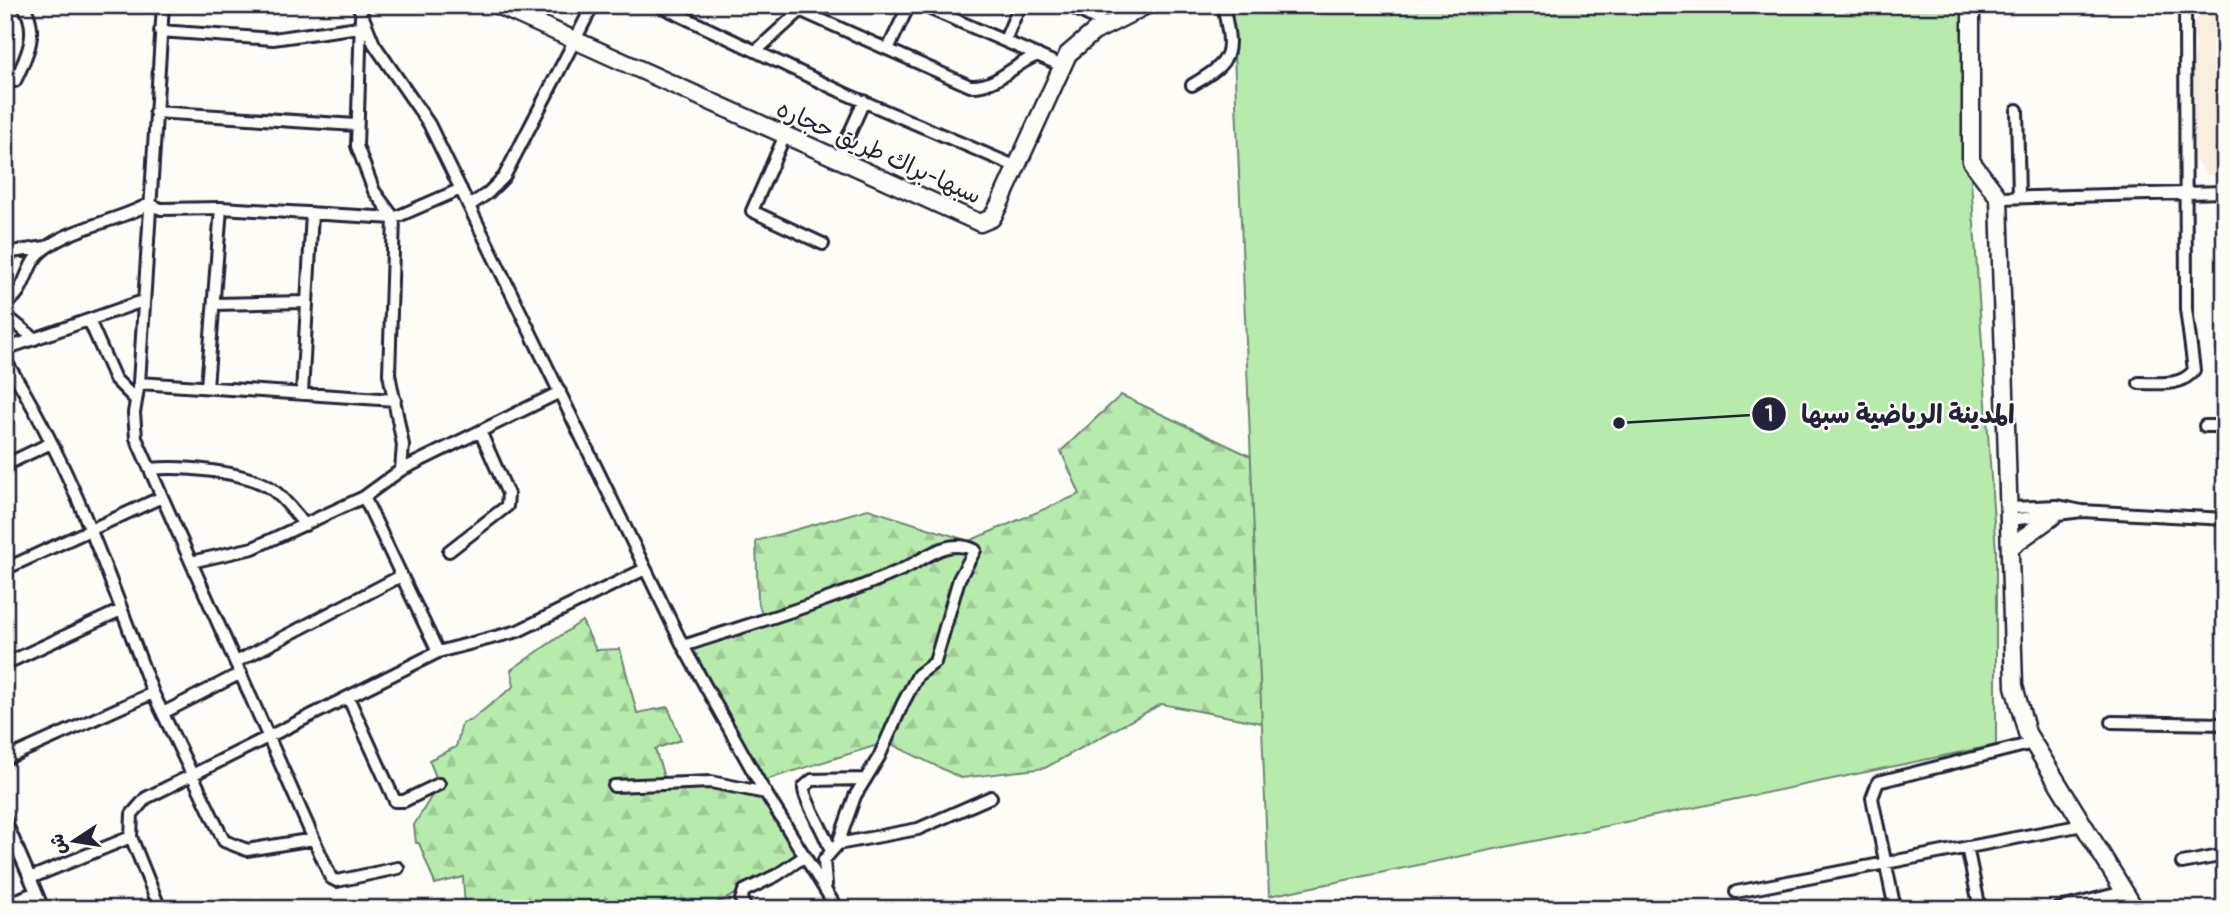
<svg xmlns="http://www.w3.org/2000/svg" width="2230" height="914" viewBox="0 0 2230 914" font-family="Pangolin,'Playpen Sans Arabic',sans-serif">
  <defs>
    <pattern id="forest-firs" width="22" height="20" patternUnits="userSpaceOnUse" patternTransform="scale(1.75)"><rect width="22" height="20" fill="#b7ebac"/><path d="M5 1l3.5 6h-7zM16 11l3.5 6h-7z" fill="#9dc995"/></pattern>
  </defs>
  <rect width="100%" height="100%" fill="#fdfcf7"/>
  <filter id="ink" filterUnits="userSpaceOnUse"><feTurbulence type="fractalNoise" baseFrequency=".0143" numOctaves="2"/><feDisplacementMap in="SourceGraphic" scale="14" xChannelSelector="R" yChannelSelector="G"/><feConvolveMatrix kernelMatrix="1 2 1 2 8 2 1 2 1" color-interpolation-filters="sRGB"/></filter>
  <g filter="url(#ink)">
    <path fill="#f9eedd" d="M2204,12h21v163h-18l-12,-16 -3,-90 5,-25 -5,-5v-14z"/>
    <path fill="url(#forest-firs)" stroke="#6c8674" stroke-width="2" d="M1121,395l131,62 10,266 -101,-19 -116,64 -84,10 -74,-36 -128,40 -78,-140 81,-27 -4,-14 -2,-60 112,-32 101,32 111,-47 -19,-43z
      M582,621l14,29 24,-1 17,64 31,-6 13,33 -26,9 9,28 17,5 85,11 38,66 -98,50h-241l-2,-32 -28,7 -16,-41h-3l-2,-18 25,-41 -10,-24 27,-13 6,-24 9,-3 43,-34 -3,-16z"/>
    <path fill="#b7ebac" stroke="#6c8674" stroke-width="2" d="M1232,5h736l2,160 26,387v193l-727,151z"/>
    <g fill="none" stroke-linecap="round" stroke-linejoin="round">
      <g stroke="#22223b" stroke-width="16">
        <path id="street" d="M163,5l-24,378 -5,30 2,25 195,440 6,3 61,-13
          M358,5l16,39 55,80 254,522 76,136 78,127
          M658,5l188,89 171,73
          M788,5l182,81c27,2 44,-23 68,-31
          M921,5l139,60
          M1068,5l40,20
          M361,17l-4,129 17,45 20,27 -5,156 14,71 -2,25
          M160,31l113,8 86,-12
          M1005,40l15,-35
          M888,49l21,-44
          M756,51l44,-40
          M15,81c12,-25 25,-50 8,-76
          M1192,85c43,-25 41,-32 31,-80
          M2017,110l2,86
          M155,112l201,13
          M785,135l-33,76 71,33
          M838,159l26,-58
          M1999,198l226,-6
          M469,206l19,-13 16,-16 89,-172
          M5,253l41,-6
          M5,304c23,-12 19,-40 39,-55 31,-23 72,-27 105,-45l12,5 60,-1 173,10 67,-29
          M214,304l91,-2
          M5,315l30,24
          M89,320l26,59 21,21
          M5,349l138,-48
          M5,360c66,103 105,220 148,333
          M139,383l256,17
          M2139,383c21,0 42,4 55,-13l-8,-61 -1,-304
          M207,387l14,-179
          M302,394l10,-181
          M2205,426h20
          M5,465l46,-22
          M150,469c32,-3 96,2 122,20 13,10 23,24 33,36
          M2010,508l47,-2 25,5 143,8
          M2010,520l72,-9
          M449,551l58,-45 1,-12 -28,-63
          M191,562l62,-14 111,-51
          M5,569l157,-72
          M683,646c73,-24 148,-45 218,-76 25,-11 45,-33 74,-20l-16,29 -24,83 -17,13 -15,28 -24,54 -24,39 -17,48
          M438,652l80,-21 127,-62
          M236,662l165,-86
          M5,664l116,-54
          M348,697l47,104h9l35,-17
          M163,713l78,-40
          M2112,722l113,2
          M5,759l148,-66 71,148 23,9 67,-11
          M614,786l97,-4 55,11
          M5,820l31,72 -31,13
          M131,837l29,72
          M1967,847l13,62
          M830,849c-4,-15 -28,-52 -26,-62l8,-7 52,-1
          M2182,863l43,-8
          M30,878l101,-41 1,-23 14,-16 292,-146 -74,-155 37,-27 159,-78
          M826,885l-2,-25 14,-16 80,-15 73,-32
          M36,892l7,17
          M1736,892l347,-67
          M747,909l-6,-9 3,-9 33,-16 28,-19
          M1895,909l-23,-111 6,-16 155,-39
          M2057,909l67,-17"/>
      </g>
      <g stroke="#22223b" stroke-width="21">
        <path id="secondary" d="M497,5l483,218 12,-5 7,-13 69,-151 26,-22 53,-27
          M1971,5v156l28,37 15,488 13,47 108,176
          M2010,547l42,-30"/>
      </g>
      <use href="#street" stroke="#fdfcf7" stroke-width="10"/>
      <use href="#secondary" stroke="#fdfcf7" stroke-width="16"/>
    </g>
  </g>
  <g text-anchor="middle" stroke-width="5" stroke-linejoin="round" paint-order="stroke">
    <g font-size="24" fill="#22223b" stroke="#fdfcf7">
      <text transform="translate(879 152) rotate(24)" y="8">سبها-براك طريق حجاره</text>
    </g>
  </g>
  <path fill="none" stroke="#22223b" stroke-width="2.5" d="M1619 423L1769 414"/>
  <g fill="#22223b" stroke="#fdfcf7" stroke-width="2.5">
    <circle cx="1619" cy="423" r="7"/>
    <circle cx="1769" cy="414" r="18"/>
  </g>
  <g font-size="21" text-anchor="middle" font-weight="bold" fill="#fff">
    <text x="1769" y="421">1</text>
  </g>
  <g font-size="26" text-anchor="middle" font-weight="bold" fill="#22223b" stroke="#fdfcf7" stroke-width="5" stroke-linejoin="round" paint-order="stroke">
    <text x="1908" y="423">المدينة الرياضية سبها</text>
  </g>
  <rect width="2230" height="914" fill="none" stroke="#fdfcf7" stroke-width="28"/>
  <rect x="14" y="14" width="2202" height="886" fill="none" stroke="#22223b" stroke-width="2.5" filter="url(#ink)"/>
  <g transform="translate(74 841) rotate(258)" stroke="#fdfcf7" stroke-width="5" paint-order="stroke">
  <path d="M0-5L12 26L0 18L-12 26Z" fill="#22223b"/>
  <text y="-10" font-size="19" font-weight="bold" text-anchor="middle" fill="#22223b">ش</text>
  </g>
</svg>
